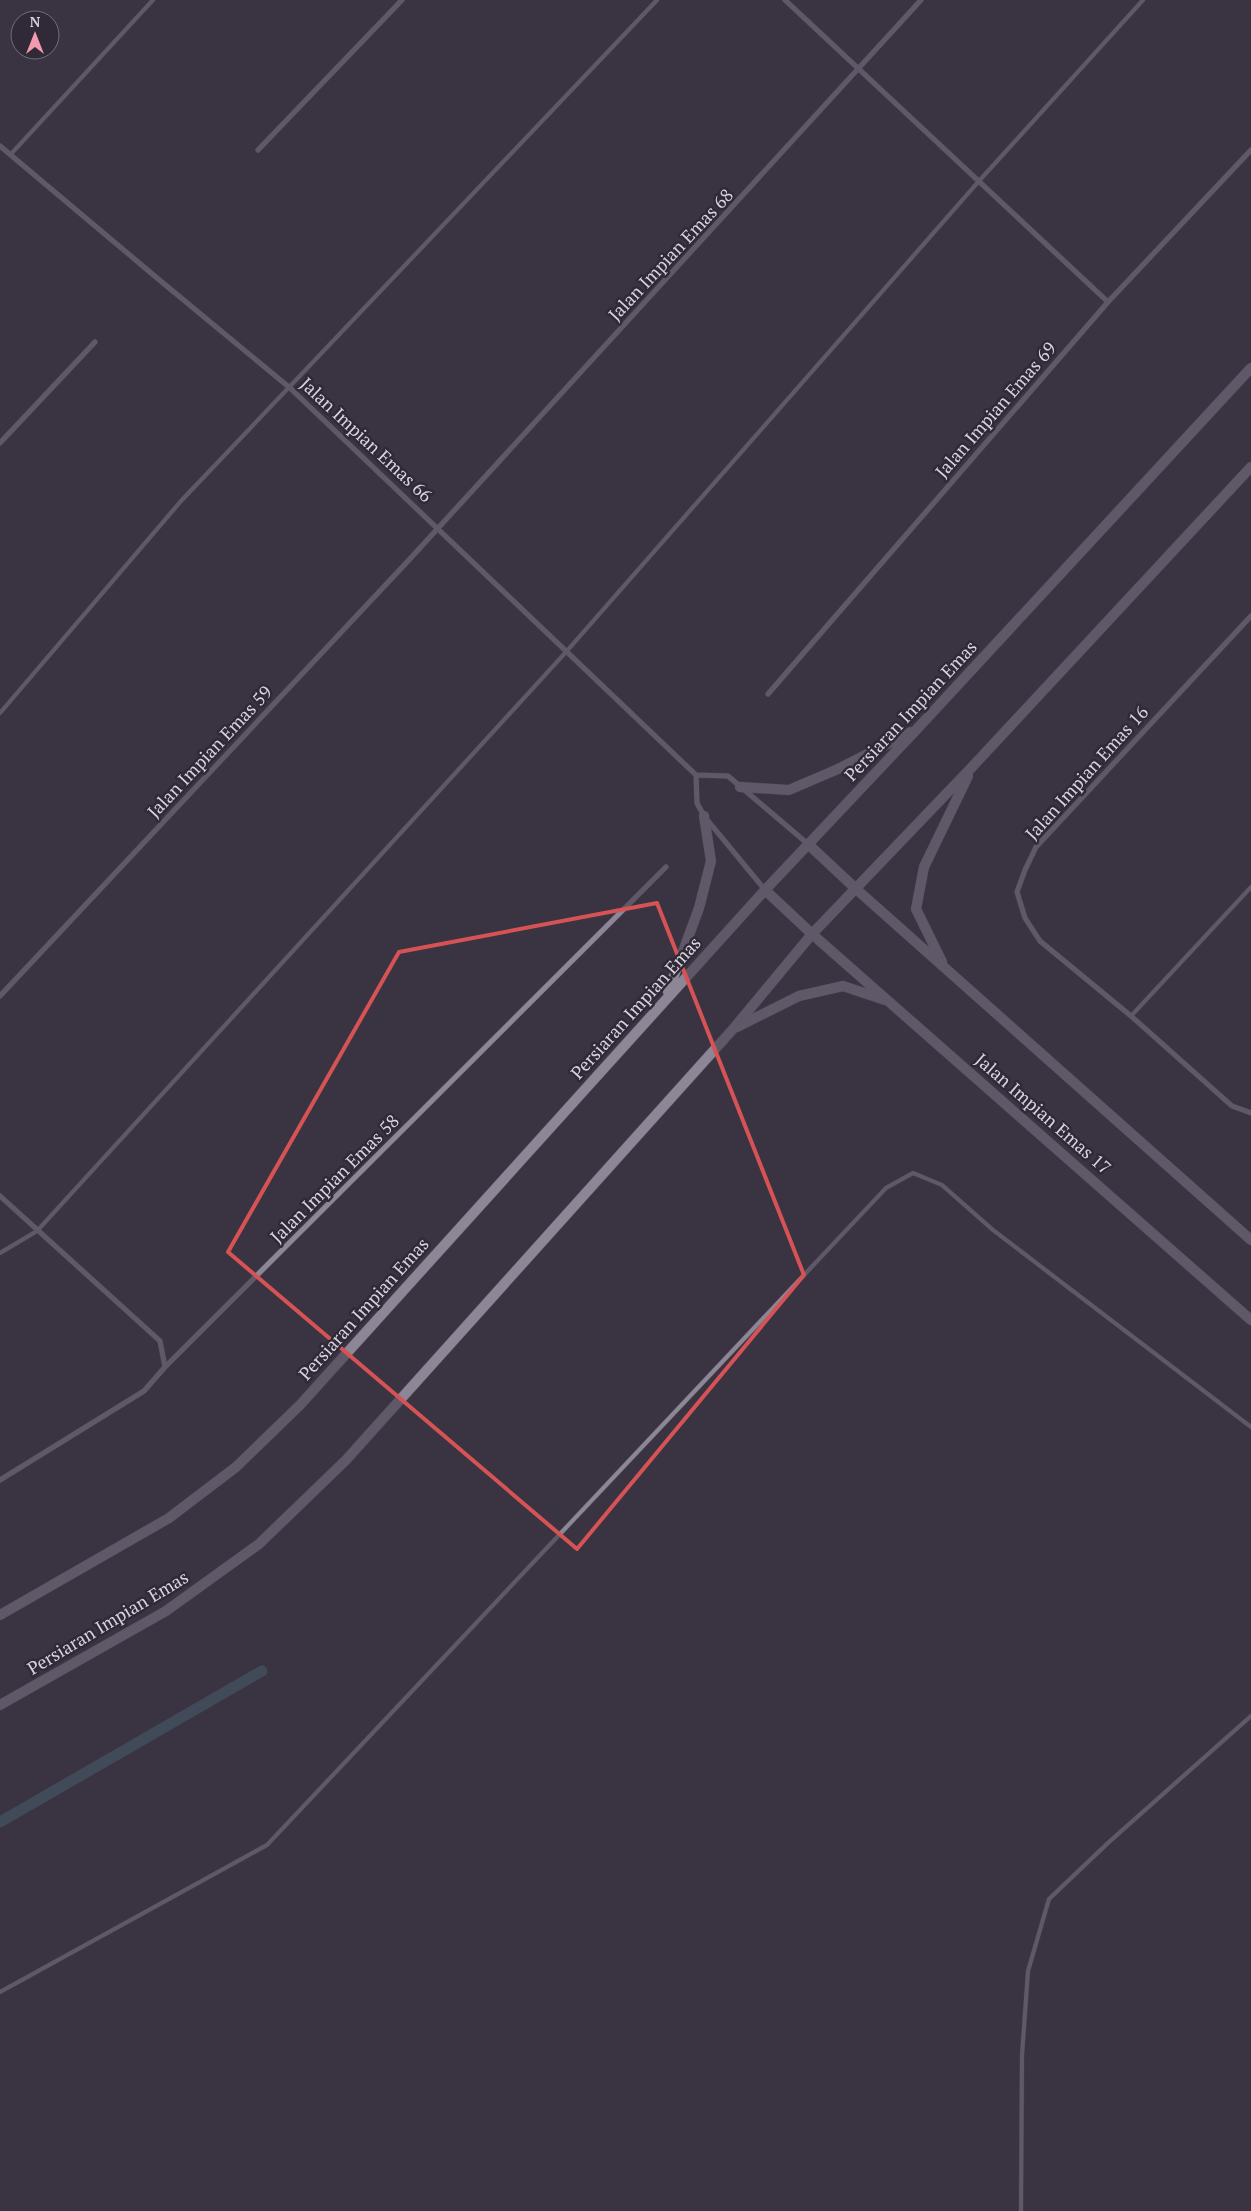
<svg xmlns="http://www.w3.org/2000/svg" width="1251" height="2211" viewBox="0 0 1251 2211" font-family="'PT Serif',serif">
  <rect width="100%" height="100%" fill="#3a3342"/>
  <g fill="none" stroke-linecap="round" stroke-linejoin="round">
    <path stroke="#496776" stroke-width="11" d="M0,1822l262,-151"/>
    <g stroke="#544f5b" stroke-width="5">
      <path id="lane" d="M11,154l142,-154
        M0,713l181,-212 476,-501
        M1131,1016l120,-129
        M0,1253l37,-22 529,-579 413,-471 164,-181
        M0,1992l267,-147 619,-657 27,-15 29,12 51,45 258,197
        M1021,2211l1,-156 6,-84 21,-72 60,-57 142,-126"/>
    </g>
    <g stroke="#544f5b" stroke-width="6">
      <path id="street" d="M785,0l323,302
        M0,146l157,132 133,110 406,387 32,1 80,68
        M258,150l144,-150
        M0,443l95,-101
        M1251,616l-215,231 -11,23 -8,22 8,26 15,23 91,75 101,90 19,7
        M768,694l340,-392 143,-152
        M696,775l1,28 7,13 61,74
        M0,996l408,-435 513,-561
        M0,1196l160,145 5,26
        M0,1480l144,-89 21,-24 501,-500"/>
    </g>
    <g stroke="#544f5b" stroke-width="11">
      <path id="secondary" d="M740,787l49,3 49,-21 73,-37
        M808,844l47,44 396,352
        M765,890l47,44 439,386
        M942,962l-26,-53 8,-42 44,-91
        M668,992l31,-84 12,-47 -7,-45
        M737,1027l62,-31 44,-10 42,14
        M0,1615l169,-97 67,-51 64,-62 465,-515 152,-161 334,-361
        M0,1705l166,-94 93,-67 87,-84 388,-432 78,-94 161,-168 278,-299"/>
    </g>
    <use href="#lane" stroke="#8d8697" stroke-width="4"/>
    <use href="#street" stroke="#8d8697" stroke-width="5"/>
    <use href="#secondary" stroke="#8d8697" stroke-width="10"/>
  </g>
  <path d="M0 0H1251V2211H0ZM657,903l147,372 -227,274 -349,-297 171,-300z" fill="#3a3342" fill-opacity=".55" fill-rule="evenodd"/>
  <path fill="none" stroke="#d65355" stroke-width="4" stroke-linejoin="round" d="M657,903l147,372 -227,274 -349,-297 171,-300z"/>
  <g text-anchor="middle" stroke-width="5" stroke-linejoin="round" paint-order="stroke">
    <g font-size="18" fill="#d7d3dd" stroke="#302938">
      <text transform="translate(671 255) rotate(-47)" y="6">Jalan Impian Emas 68</text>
      <text transform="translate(996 410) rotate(-49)" y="6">Jalan Impian Emas 69</text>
      <text transform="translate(366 440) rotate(43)" y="6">Jalan Impian Emas 66</text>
      <text transform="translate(911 711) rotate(-47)" y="6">Persiaran Impian Emas</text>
      <text transform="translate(210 752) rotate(-47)" y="6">Jalan Impian Emas 59</text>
      <text transform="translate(1087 773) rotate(-48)" y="6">Jalan Impian Emas 16</text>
      <text transform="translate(636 1008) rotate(-48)" y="6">Persiaran Impian Emas</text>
      <text transform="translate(1043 1114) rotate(41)" y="6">Jalan Impian Emas 17</text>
      <text transform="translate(335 1179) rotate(-45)" y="6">Jalan Impian Emas 58</text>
      <text transform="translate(364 1309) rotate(-48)" y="6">Persiaran Impian Emas</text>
      <text transform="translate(108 1623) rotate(-31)" y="6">Persiaran Impian Emas</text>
    </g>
  </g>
  <g transform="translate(35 35)"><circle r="24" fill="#302938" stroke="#736d7a"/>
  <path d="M0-4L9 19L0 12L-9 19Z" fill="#f29aaf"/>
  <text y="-8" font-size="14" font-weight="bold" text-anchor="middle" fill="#d7d3dd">N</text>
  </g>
</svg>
